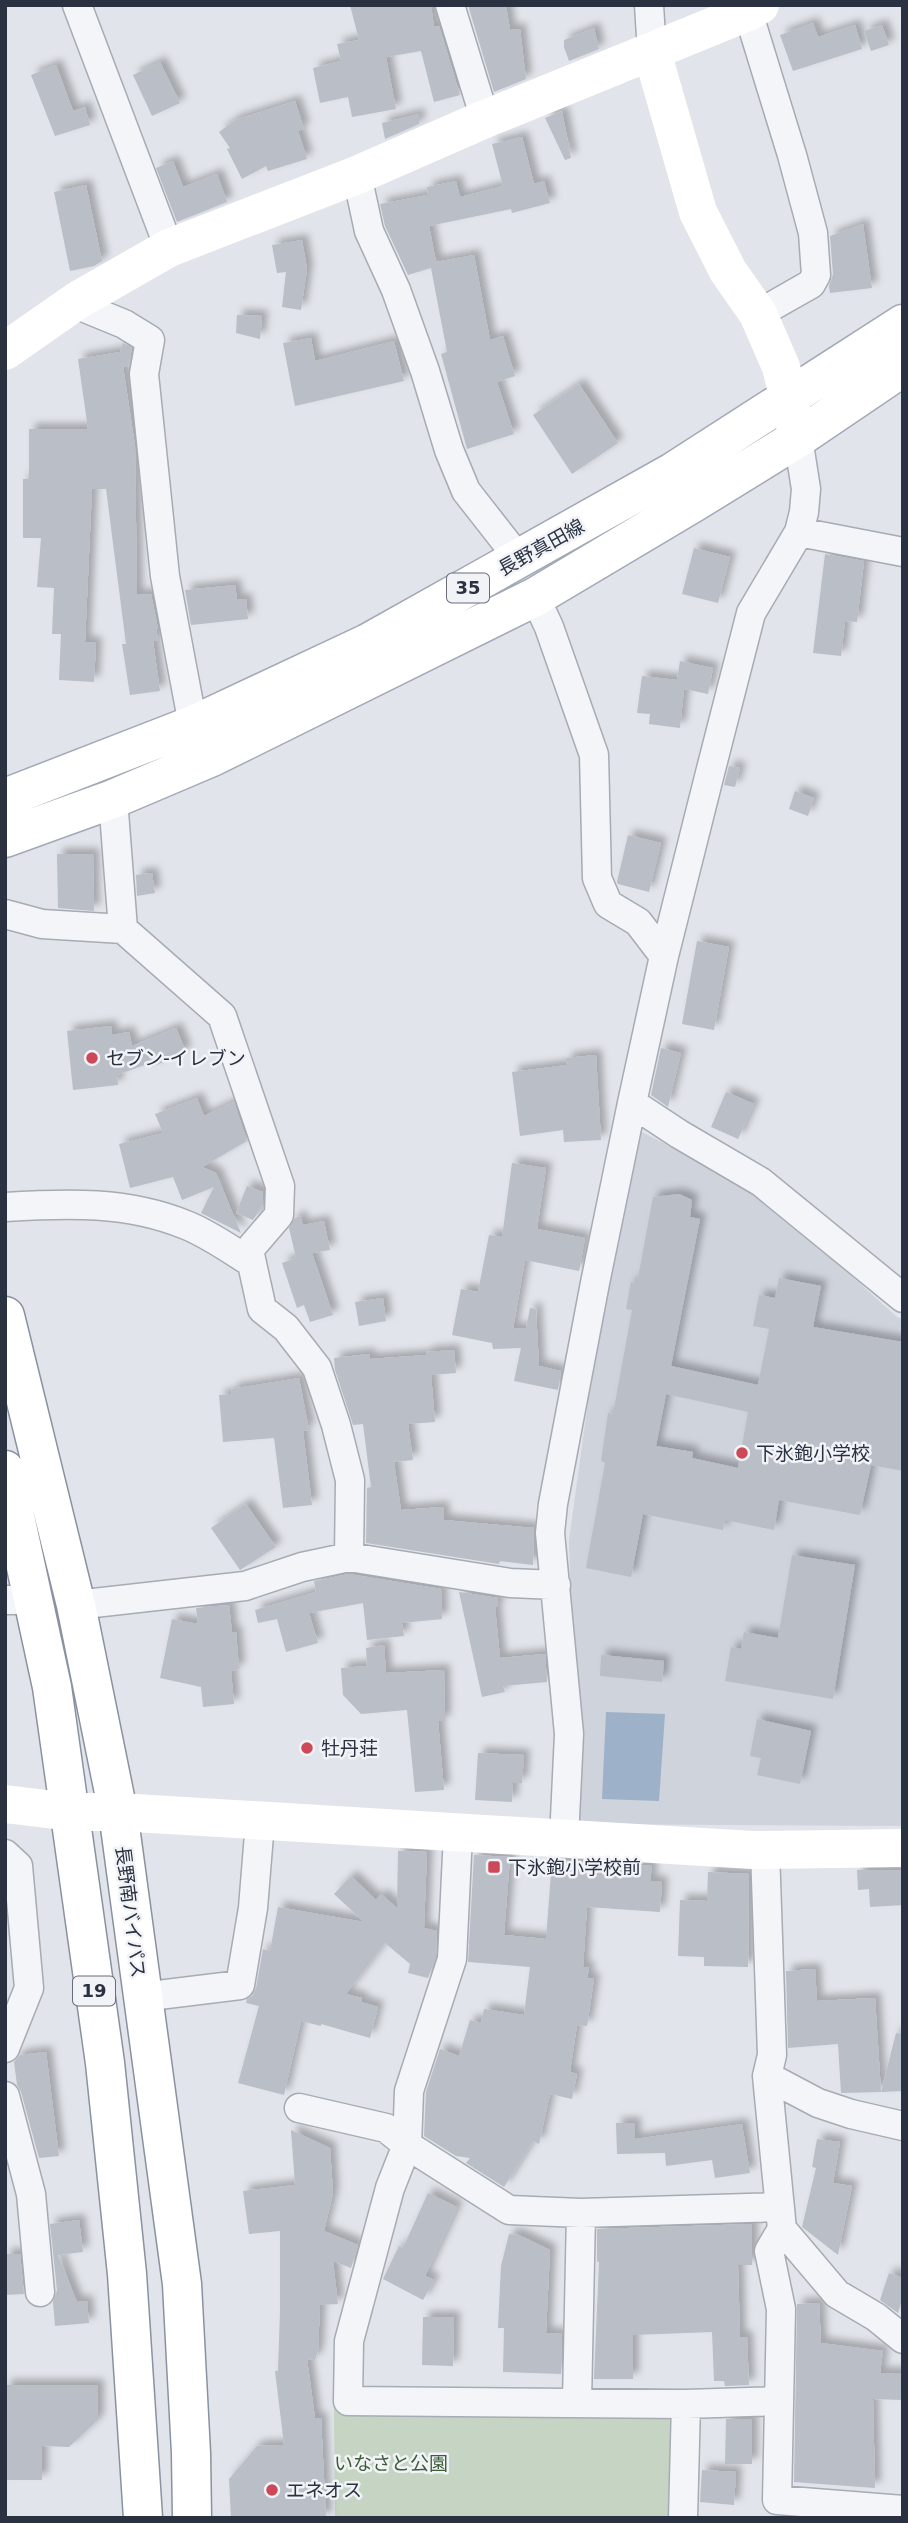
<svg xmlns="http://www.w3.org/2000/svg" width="908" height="2523" viewBox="0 0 908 2523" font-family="'DejaVu Sans','Noto Sans JP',sans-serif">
  <defs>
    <filter id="shadow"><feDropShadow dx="6" dy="-6" stdDeviation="3.5" flood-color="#0004"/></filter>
  </defs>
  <rect width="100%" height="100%" fill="#e1e4ea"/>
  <path fill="#cfd3dc" d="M638,1130l119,61 140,126 6,2v507l-327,-2 -7,-284 24,-174z"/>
  <path fill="#c6d4c3" d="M334,2408l338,3 4,107h-341z"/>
  <path fill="#9db1c9" d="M606,1712l59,2 -6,87 -57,-2z"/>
  <path fill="#b9bec7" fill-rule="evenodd" filter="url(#shadow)" d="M350,5h81l3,22 5,-1 21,69 -26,7 -13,-51 -35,6 10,52 -44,8 -4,-20 -28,6 -7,-35 28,-7 -4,-17 22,-4z
    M468,5h38l4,25 10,-1 6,50 -32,13z
    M813,23l5,14 37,-12 7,24 -69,22 -13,-36z
    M882,25l7,20 -18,6 -7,-20z
    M594,28l5,21 -30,12 -5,-14v-7z
    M160,62l20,41 -28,13 -19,-41z
    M56,65l17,46 12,-4 5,18 -35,11 -24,-61z
    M295,101l9,28 -6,2 9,28 -39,12 -2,-5 -24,13 -15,-30 3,-1 -11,-16 16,-12z
    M562,111l9,47 -6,2 -20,-42z
    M419,114v10l-34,15 -3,-16z
    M522,137l12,47 10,-3 6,22 -38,10 -1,-4 -82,17 7,36 38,-7 16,85 13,-4 12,40 -18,6 17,52 -47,15 -26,-95 6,-2 -16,-84 -23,7 -23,-49 -5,-22 48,-9 -1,-8 29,-6 4,16 43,-11 -11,-42z
    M173,161l10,26 34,-13 10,28 -50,20 -21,-54z
    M86,185l16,76 -8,5 -24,5 -16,-79z
    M863,224l9,64 -42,5 -1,-7 4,-12 -3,-38z
    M302,240l5,29 -6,41 -19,-3 4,-35 -9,1 -5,-28z
    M237,315l25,1 -2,23 -24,-6z
    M311,338l4,23 79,-20 10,40 -109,25 -12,-63z
    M123,343l9,5 -4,19 -5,-1 12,80 2,149 14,-1 7,35h-2l2,12h-5l7,50 -30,4 -8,-51h4l-20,-155h-14l-7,153 11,1 -2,39 -35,-2 2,-46h-9l2,-46 -17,-1 4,-49h-18v-59h6v-50h59l-10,-70 42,-7z
    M579,384l39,59 -46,31 -39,-59z
    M694,548l36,9 -12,46 -36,-9z
    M825,554l39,7 -7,61 -12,-1 -4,35 -28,-3z
    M235,585l2,15 9,-1 2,20 -57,6 -6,-35z
    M680,661l33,7 -5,26 -24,-5 -4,39 -31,-4 1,-10 -13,-1 5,-37 35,4z
    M729,766l11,2 -5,19 -11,-2z
    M795,791l19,7 -6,18 -19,-7z
    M628,835l33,8 -12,49 -31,-8 -1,-2z
    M57,854h36l1,57 -36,-3z
    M152,873l3,20 -18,3 -1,-21z
    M697,941l32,6 -15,83 -32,-6z
    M111,1026l1,9 17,-3 3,14 44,-18 10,24 -34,15 -2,-4 -33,12 1,10 -45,5 -6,-59z
    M661,1048l20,5 -13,54 -17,-12z
    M596,1055l5,85 -37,2 -1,-12 -43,6 -8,-64 55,-7 -1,-7z
    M726,1092l28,12 -16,35 -27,-12z
    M197,1098l7,18 30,-14 13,39 -45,26 14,6 25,60 -40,-20 13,-26 -32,13 -9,-23 -43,11 -11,-44 44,-11 -8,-19z
    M512,1163l34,5 -9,61 48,9 -6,33 -54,-11 -12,69 13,-1 4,-20 6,1 3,57 22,5 -3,19 -44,-9 7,-33 -28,1 -1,-6 -40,-8 9,-46 17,3 11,-57 13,2z
    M247,1186l16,6v13l-10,15 -17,-7z
    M679,1194l13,6 -2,17 10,2 -29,147 87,19 11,-56 -16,-3 6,-31 16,3 4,-20 42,8 -8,41 90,15v129l-32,-6 -11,50 -81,-15 -5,30 -49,-10 -2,10 -80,-16 -12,63 -45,-9 19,-105 -4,-2 7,-48 5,1 19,-104 -6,-1 5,-27 6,1 16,-86zM666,1394l82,18 -10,56 -46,-10 1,-6 -37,-6z
    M300,1216l3,9 21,-4 6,29 -18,3 21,62 -23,7 -6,-17 -7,3 -15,-45 14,-5 -7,-30 6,-10z
    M383,1298l3,23 -27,5 -4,-24z
    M454,1350l2,23 -25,2 4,47 -27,2 5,36 -19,2 7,48 42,-3 1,13 90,8 -1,37 -33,-4 -1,3 -133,-21 1,-55 4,-1 -8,-63 -10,1 -18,-55 -1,-12 35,-4 1,5 57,-4 -1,-3z
    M299,1378l10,52 -6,1 9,74 -29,3 -9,-70 -51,4 -4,-47 13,-1 -1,-5z
    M246,1504l30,43 -36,23 -29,-42z
    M792,1555l63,10 -22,134 -108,-18 6,-34 10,2 3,-17 34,6z
    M349,1574l92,15 1,30 -40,4 2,13 -37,4 -4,-37 -54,10 9,30 -32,9 -9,-33 -19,4 -3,-13 61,-18 -2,-11z
    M459,1592l39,6v9h-3l5,51 45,-4 2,28 -44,4 2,6 -23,5z
    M229,1605l3,27h4l3,37 -8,2 3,33 -31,3 -2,-20 -41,-9 12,-59 26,5 -2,-16z
    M384,1645l2,28 58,-3 1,51h-7l6,69 -29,2 -8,-82 -46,4 -18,-19 -2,-27 26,-2 -1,-18z
    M601,1655l63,6 -2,21 -62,-6z
    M757,1719l54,12 -11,53 -43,-9 4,-17 -11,-2z
    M478,1753l46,2 -2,28h-9l-1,19 -37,-2z
    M398,1851l29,1 -3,76 13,3 -1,25 -8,22 -20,-5 2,-9 -25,-21 -39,51 16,4 -1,4 17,5 -8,31 -49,-14v2l-20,-5 -17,74 -46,-12 21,-77 -13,-3 1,-4 5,-3 4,-8 7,-39 7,2 8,-44 86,15 -30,-28 17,-18 25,24 5,-6 16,14z
    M474,1855l36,2 -6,78 42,4 6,-79 100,6 -2,15 12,1 -2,30 -73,-5 -4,60 6,1 -2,10 7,1 -7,47 -10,-1 -7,47 7,2 -5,25 -22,-5 -11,50 -6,-3 -29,46 -38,-24 4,-5 -14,-2 -32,-20 2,-44 14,-43 19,7 11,-36 11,3 3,-14 40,6 6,-48 -62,-5z
    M857,1870h46v35l-33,2 -1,-18 -11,1z
    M708,1872l41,2 -1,93 -44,-1v-9l-26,-1 2,-56 27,1z
    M815,1969l2,32 58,-3 6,94 -40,1 -3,-49 -50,4 -2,-77z
    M896,2033l7,1v57l-22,1z
    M46,2052l13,104 -20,2 -18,-66 -4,-7 -3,-23 6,-7z
    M616,2123h19v16l107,-15 8,49 -35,5 -3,-18 -46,6 -1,-13 -48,1z
    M291,2130l39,18 3,45 -9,38 34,14 -7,23 -18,-7 5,43 -18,1 -2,45 -3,10 -8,-1 8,59h6l5,100h-95l-2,-39 28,-33 27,-1 -9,-74h3l2,-59v-81l-31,3 -6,-43 52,-6z
    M817,2139l23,3 -7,41 19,3 -14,69 -36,-28 14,-59 -4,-1z
    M428,2193l29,14 -32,69 9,4 -11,20 -40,-21 16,-33 4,2z
    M79,2220l4,32 -25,3 19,47 10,-1 2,22 -34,3 -2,-24 4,-12 -7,-66z
    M752,2224v41h-14l2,72h7l2,48 -24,1 -1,-5h-10l-2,-49 -79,3v44h-39l5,-117h-2v-33z
    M509,2234l10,1 31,15 -4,83 16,1 -1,40 -58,-2 1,-44h-6l3,-62z
    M5,2254h15l4,40 -19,1z
    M889,2273l14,5v18l-5,17 -18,-13z
    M819,2303l2,40 62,8 -3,22h23v27l-30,-1 2,89 -81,-6 3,-178z
    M423,2317h31l-1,49 -31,-1z
    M5,2385h93v35l-29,27 -27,-1v34h-37z
    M726,2419h26v45h-27z
    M702,2470l34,2 -2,33 -34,-3z"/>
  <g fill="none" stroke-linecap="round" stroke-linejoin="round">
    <g stroke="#a6abb4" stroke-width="31">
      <path id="street" d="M77,5l92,243
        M450,5l35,114
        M649,5l3,47
        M748,12l44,143 21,78 3,42 -5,9 -53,30
        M357,175l12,56 27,59 29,81 24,79 17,41 54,69
        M78,300l7,8 39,16 26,16 -6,34 21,202 28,149
        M799,532l104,20
        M535,597l14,30 45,128 3,123 11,26 30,18 26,34
        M113,799l10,130
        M5,914l37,10 81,5 99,87 58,170 -1,29 -30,35 13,59 24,19 31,40 19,57 14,55 -1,77
        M632,1103l47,31 82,48 142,116
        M5,1207c62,-4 123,-6 181,18 23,9 45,25 66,38
        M5,1600h27
        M76,1605l169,-19 57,-19 47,-10 161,26 46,2
        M458,1834l-6,125 -43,132 -2,54 102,65 72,3 198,-6
        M564,1839l5,-105 -19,-201 3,-29 42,-221 37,-180 32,-147 46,-183 41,-160 48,-81 5,-20 2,-23 -8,-51
        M765,1850l7,205 -5,21 15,153 55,65 39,23 27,22
        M5,1854l13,12 11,122 -24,60
        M142,1997l98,-12 13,-77 7,-86
        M767,2076l51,27 33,11 52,12
        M5,2096l26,98 9,98
        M299,2108l87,20 21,17 -17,43 -41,153 -1,60 338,3 93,-3
        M782,2229l-13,22 12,58 -4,191 126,10
        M577,2401l4,-188
        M683,2518l3,-114"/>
    </g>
    <g stroke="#a1a9b6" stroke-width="41">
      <path id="primary" d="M5,798l188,-73 175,-82 305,-171 230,-148
        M5,838l108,-39 99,-42 323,-160 158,-94 105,-65 105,-71"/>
    </g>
    <g stroke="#8992a0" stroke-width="41">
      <path id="highway" d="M5,1316l71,289 42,207 64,472 9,169 1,65
        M5,1470l47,217 53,376 22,211 16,244"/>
    </g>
    <use href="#street" stroke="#f4f5f8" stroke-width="28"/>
    <path stroke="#fff" stroke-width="38" d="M652,52l46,160 30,59 30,43 23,53 15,62
      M5,351l73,-51 91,-52 188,-73 128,-56 263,-107 12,-7
      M5,1804l66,8h47l635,38 150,-2"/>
    <use href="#primary" stroke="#fff" stroke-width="38"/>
    <use href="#highway" stroke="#fff" stroke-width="38"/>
  </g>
  <g fill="#cd4859" stroke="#f1f3f7" stroke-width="2.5">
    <circle cx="92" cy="1058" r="7"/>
    <circle cx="742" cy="1453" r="7"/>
    <circle cx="307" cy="1748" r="7"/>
    <rect x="487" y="1860" width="14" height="14" rx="3.5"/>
    <circle cx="272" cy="2490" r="7"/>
  </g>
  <g text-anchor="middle" stroke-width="5" stroke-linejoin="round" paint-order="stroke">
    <g fill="#f1f3f7" stroke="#666c78" stroke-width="2">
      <rect x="447" y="573.5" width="42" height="29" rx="5"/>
      <rect x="73" y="1976.5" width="42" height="29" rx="5"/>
    </g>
    <g font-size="18" font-weight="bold" fill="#2a3242">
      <text x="468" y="594">35</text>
      <text x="94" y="1997">19</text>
    </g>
    <g font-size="19" fill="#2a3242" stroke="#f1f3f7">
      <text transform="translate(541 547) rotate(-29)" y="7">長野真田線</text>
      <text transform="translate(131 1912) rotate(83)" y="7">長野南バイパス</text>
    </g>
    <g font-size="19" fill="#2a3242" stroke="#f1f3f7" text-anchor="start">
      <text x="106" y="1065">セブン-イレブン</text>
      <text x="756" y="1460">下氷鉋小学校</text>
      <text x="321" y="1755">牡丹荘</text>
      <text x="508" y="1874">下氷鉋小学校前</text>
      <text x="286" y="2497">エネオス</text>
    </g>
    <g font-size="19" fill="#3d5d37" stroke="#f1f3f7">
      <text x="391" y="2470">いなさと公園</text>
    </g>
  </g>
  <rect width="908" height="2523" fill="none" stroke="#2a3242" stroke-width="14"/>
</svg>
